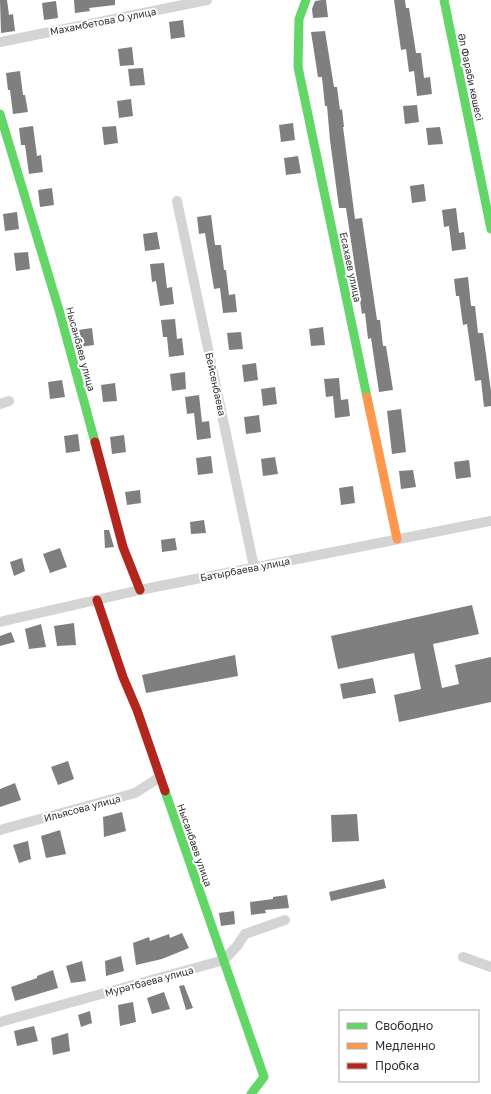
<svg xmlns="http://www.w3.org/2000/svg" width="491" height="1094" viewBox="0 0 491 1094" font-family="'Golos Text',sans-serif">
  <rect width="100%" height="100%" fill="#fff"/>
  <path fill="#7f7f7f" d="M0,0h7l2,15 4,-1 2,17 -14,2z
    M74,0h41v5l-26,3 1,3 -15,2z
    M322,0h4l2,17 -15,1 -1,-9 3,-8z
    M394,0h11l1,8h3l7,45h5l3,25 6,-1 2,17 -15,2 -3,-25 -5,1 -3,-23 -5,1z
    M56,1l2,17 -14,2 -2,-17z
    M183,20l2,17 -14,2 -2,-17z
    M325,31l9,56h3l3,23 2,-1 2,18h-1l12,92 7,-1 15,102h3l3,26h3l7,44 -14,2 -8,-54 -3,1 -3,-26 -3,1 -16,-106h-7l-9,-68 -3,-34h-2l-3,-29h-4l-7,-45z
    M132,47l2,18 -14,1 -2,-17z
    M143,68l2,17 -15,1 -2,-17z
    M20,71l3,24h2l3,17 -15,2 -3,-24h-2l-2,-17z
    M131,99l2,17 -14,2 -2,-17z
    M417,105l2,17 -14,2 -2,-18z
    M293,123l2,17 -14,2 -2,-17z
    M33,126l4,30 4,-1 2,17 -14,2 -4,-29h-4l-2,-17z
    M116,126l2,17 -14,2 -2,-18z
    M440,127l3,17 -15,1 -2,-17z
    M298,156l3,17 -15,2 -2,-17z
    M424,184l2,17 -14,2 -2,-17z
    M52,188l2,17 -14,2 -2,-17z
    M456,208l3,25 5,-1 2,17 -14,2 -3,-25 -5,1 -2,-17z
    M17,212l2,17 -14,2 -2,-17z
    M211,215l4,30h6l3,25h2l3,25 6,-1 2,18 -14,1 -3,-25 -6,1 -9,-56 -6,1 -2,-17z
    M157,232l3,17 -15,2 -2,-17z
    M28,252l2,17 -14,2 -2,-18z
    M164,263l3,25 5,-1 2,17 -14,2 -4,-25 -4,1 -2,-18z
    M468,277l3,29h4l3,27h5l8,58v15l-7,1 -3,-27 -6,1 -8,-57 -4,1 -4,-29h-3l-2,-17z
    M175,319l2,20 5,-1 2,17 -15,2 -2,-20h-4l-2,-17z
    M323,327l2,18 -14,1 -2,-17z
    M92,328l2,17 -14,2 -2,-17z
    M241,332l2,17 -14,1 -2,-17z
    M256,363l2,17 -14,2 -2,-17z
    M185,372l1,17 -14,2 -2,-17z
    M339,378l2,22 7,-1 2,17 -15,2 -2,-22 -7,1 -2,-18z
    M62,380l3,17 -15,2 -2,-17z
    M115,383l2,18 -14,1 -2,-17z
    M275,387l2,17 -14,2 -2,-17z
    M199,395l3,27 7,-1 2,17 -14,2 -3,-27 -7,1 -2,-17z
    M401,409l5,43 -14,2 -5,-43z
    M259,415l2,17 -15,2 -2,-17z
    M78,434l2,17 -14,2 -2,-17z
    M124,435l2,17 -14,2 -2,-17z
    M211,456l2,17 -15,2 -2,-17z
    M275,457l3,17 -15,2 -2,-17z
    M469,460l2,17 -15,2 -2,-17z
    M413,470l3,17 -15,2 -2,-18z
    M353,486l2,17 -14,2 -2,-17z
    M140,490l1,13 -14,2 -2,-13z
    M204,520l2,13 -15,1 -1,-12z
    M104,530h5l5,17 -9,1z
    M175,538l2,12 -15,2 -1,-12z
    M60,548l7,19 -17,6 -7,-19z
    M22,558l3,13 -11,5 -4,-14z
    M472,605l7,29 -46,10 9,44 17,-4 -4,-19 36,-8v45l-92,20 -5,-27 27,-6 -7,-36 -76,16 -7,-33z
    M74,623l2,22 -19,1 -3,-20z
    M41,624l5,23 -17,2 -4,-20z
    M11,632l4,10 -15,4v-10z
    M235,655l3,21 -92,17 -4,-18z
    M373,678l3,15 -33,6 -3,-15z
    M68,761l6,18 -16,6 -7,-18z
    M15,783l6,17 -21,7v-18z
    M122,812l4,19 -22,6 -1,-20z
    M357,814l2,27 -27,1 -1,-27z
    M60,830l6,24 -20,4 -5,-22z
    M28,841l3,18 -12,4 -6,-18z
    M384,879l2,9 -55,13 -2,-9z
    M287,895l2,13 -24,2 1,3 -15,2 -1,-13 23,-3v-2z
    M234,911l1,13 -14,2 -2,-13z
    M182,933l7,15 -27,11 -26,6 -3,-22 16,-6 1,4 19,-7 1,4z
    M121,956l3,15 -18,5 -1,-15z
    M82,961l4,20 -15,2 -5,-17z
    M53,970l5,18 -43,13 -4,-14 26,-9v-2z
    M184,985l9,23 -7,2 -7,-24z
    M164,992l6,17 -18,5 -5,-16z
    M133,1002l3,20 -16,4 -2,-21z
    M90,1011l2,12 -11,4 -3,-12z
    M34,1026l4,15 -21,5 -3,-15z
    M68,1033l2,18 -17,4 -2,-17z"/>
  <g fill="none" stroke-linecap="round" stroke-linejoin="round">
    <path stroke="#d4d4d4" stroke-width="10" d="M0,42l207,-42
      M177,201l77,366
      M0,404l9,-3
      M0,622l140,-32 351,-69
      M0,830l135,-37 25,-16
      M463,957l28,10
      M0,1022l224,-62 13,-14 8,-12 40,-14"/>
    <path stroke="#63d668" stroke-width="9" d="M306,0l-7,19 -1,48 69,330
      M444,0l47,229
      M0,114l59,196 36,132
      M165,791l99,286 -13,17"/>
    <path stroke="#ff974d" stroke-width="9" d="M367,397l30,142"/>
    <path stroke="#b3261e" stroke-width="9" d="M95,442l28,105 17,43
      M97,600l26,77 14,33 28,81"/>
  </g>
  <g text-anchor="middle" stroke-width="4" stroke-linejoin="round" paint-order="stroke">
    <g font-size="10" fill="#2f2f2f" stroke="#fff">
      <text transform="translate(103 21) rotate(-11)" y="4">Махамбетова О улица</text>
      <text transform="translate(471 77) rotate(78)" y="4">Әл Фараби көшесі</text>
      <text transform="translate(351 267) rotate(78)" y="4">Есахаев улица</text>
      <text transform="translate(81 349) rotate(75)" y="4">Нысанбаев улица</text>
      <text transform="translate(216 384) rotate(78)" y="4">Бейсенбаева</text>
      <text transform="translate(245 569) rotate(-11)" y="4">Батырбаева улица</text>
      <text transform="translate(82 808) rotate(-15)" y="4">Ильясова улица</text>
      <text transform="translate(195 845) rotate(71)" y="4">Нысанбаев улица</text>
      <text transform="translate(149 981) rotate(-15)" y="4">Муратбаева улица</text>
    </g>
  </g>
  <rect x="339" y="1010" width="140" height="72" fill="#ffffff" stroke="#acacac"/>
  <rect x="347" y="1023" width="20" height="6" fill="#63d668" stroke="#acacac"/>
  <text x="375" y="1030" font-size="12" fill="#2f2f2f">Свободно</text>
  <rect x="347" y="1043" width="20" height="6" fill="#ff974d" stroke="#acacac"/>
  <text x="375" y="1050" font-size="12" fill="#2f2f2f">Медленно</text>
  <rect x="347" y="1063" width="20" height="6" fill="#b3261e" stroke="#acacac"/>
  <text x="375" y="1070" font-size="12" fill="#2f2f2f">Пробка</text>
</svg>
